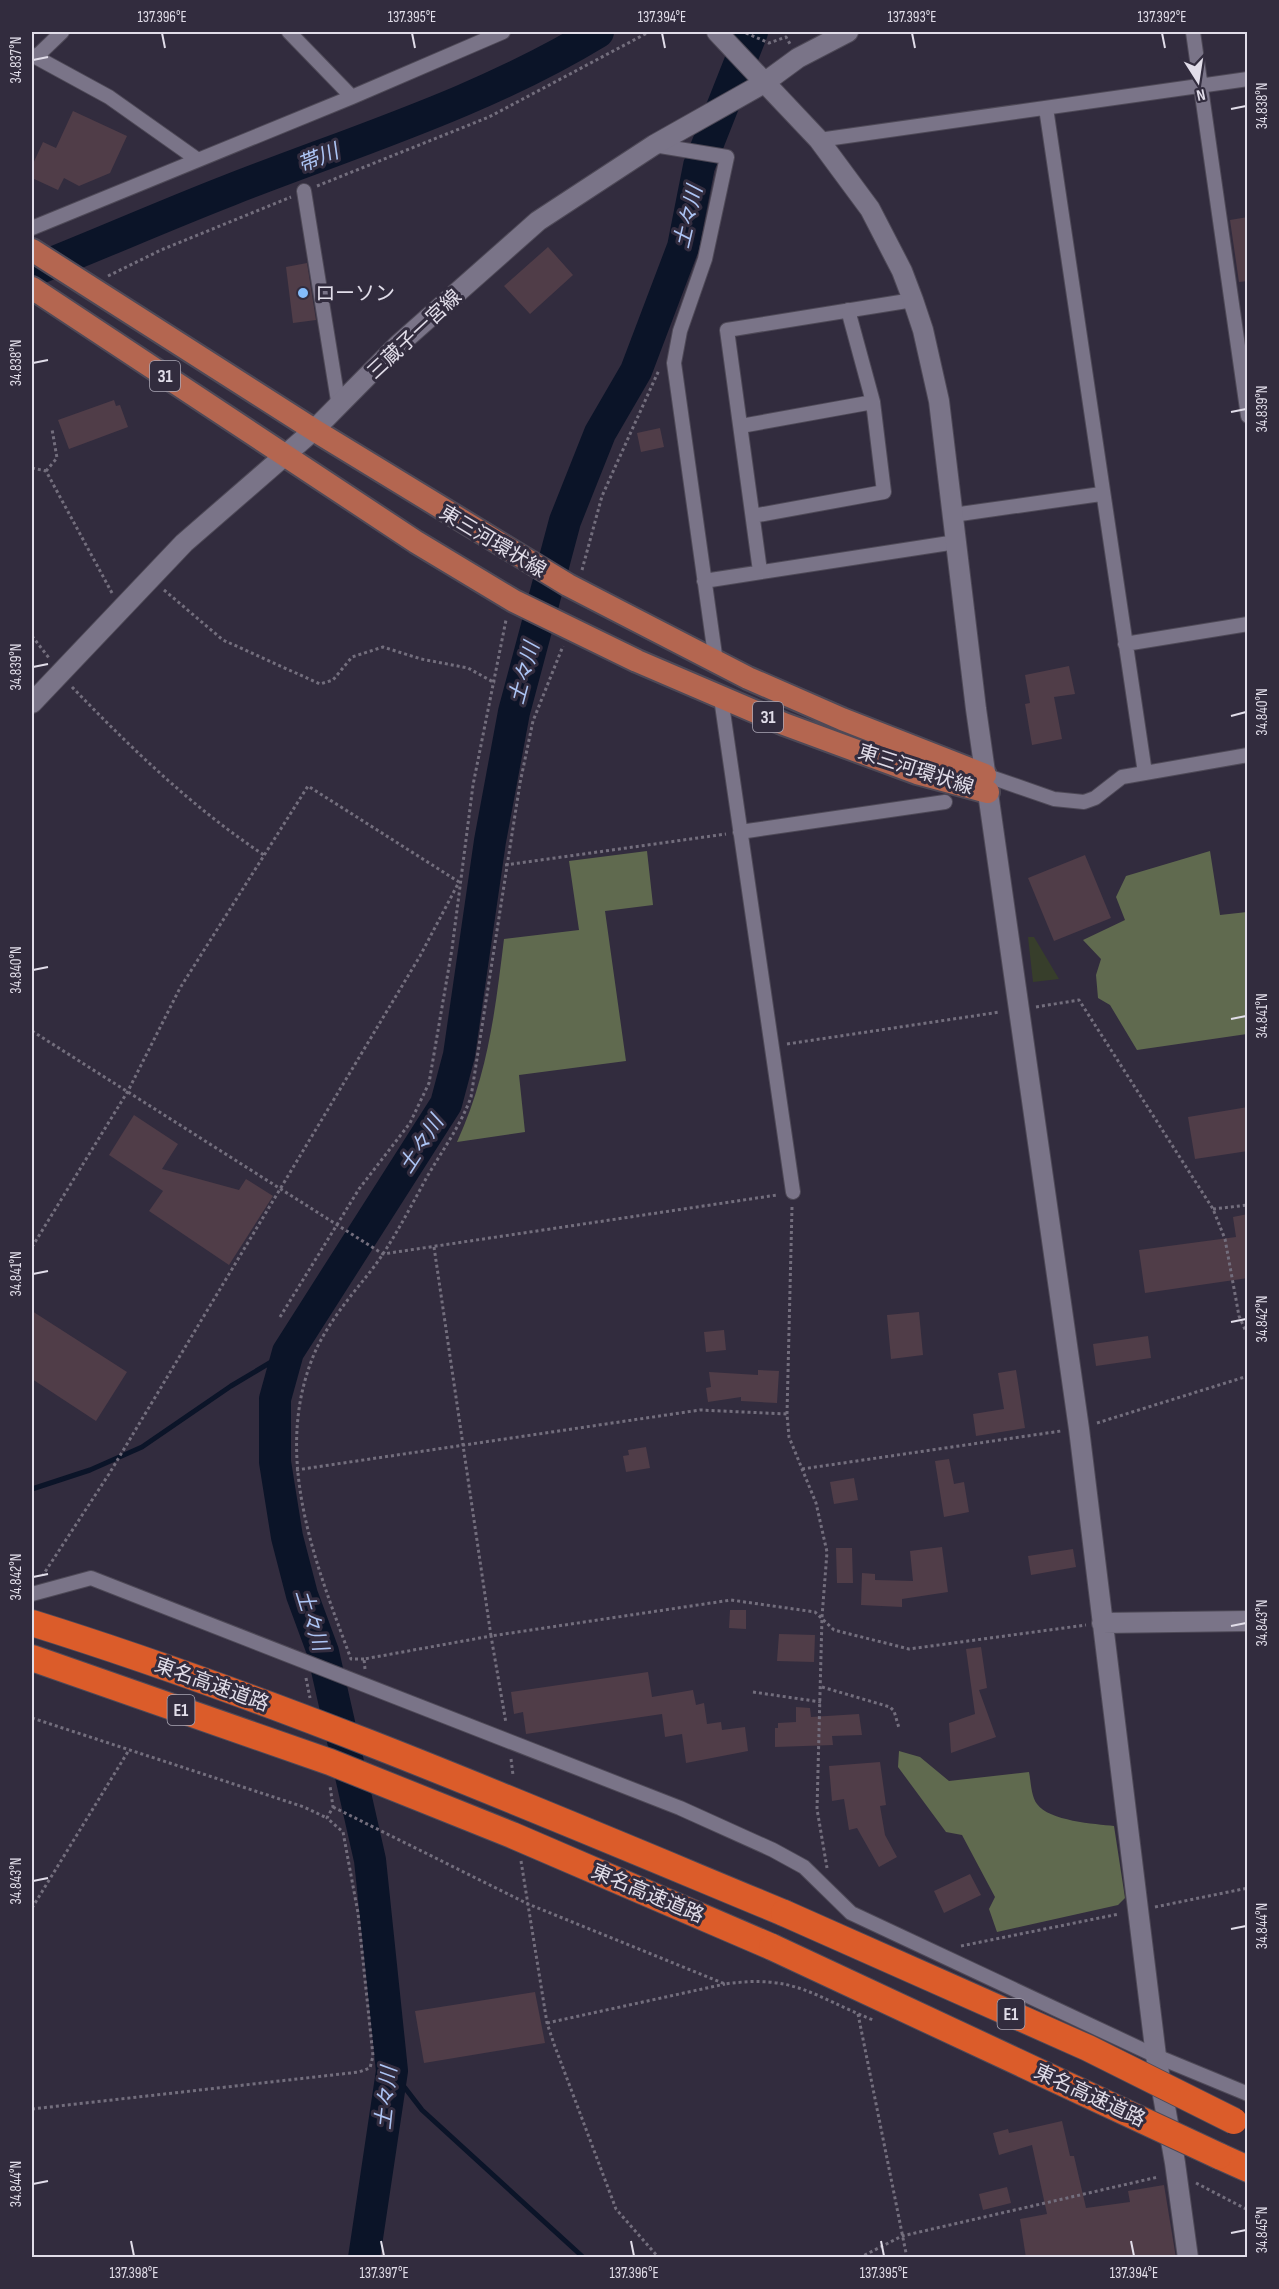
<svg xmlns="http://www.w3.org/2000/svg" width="1279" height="2289" viewBox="0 0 1279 2289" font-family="'Sofia Sans Condensed','Noto Sans JP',sans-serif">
  <rect width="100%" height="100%" fill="#322c3e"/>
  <path fill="#373e2b" d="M1028,937h6l25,42 -26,3z"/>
  <path fill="#606a4f" d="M647,851l6,54 -48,6 21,150 -107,14 6,57 -68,10c31,-68 38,-130 47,-203l75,-9 -10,-69z
    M1210,851l10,64 27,-3v122l-110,16 -27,-45 -12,-7 -2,-23 5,-16 -18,-19 42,-20 -9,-23 10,-21z
    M899,1751l21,6 29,24 80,-9c2,10 2,24 8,32 12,17 58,20 77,22l11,72 -7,7 -121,27 -8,-23 6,-12 -33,-62 -16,-3 -48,-65z"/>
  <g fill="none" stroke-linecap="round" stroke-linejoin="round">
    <path stroke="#0b1428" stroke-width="5" d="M32,1489l58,-19 52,-23 89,-61 57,-34
      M392,2071l30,39 162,148"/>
    <path stroke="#0b1428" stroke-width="32" d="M32,271c66,-26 131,-55 198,-81 125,-49 253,-88 368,-158
      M364,2258l28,-187 -22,-211 -47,-208 -21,-57 -15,-58 -12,-75v-63l13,-47 158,-248 13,-49 31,-214 24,-129 51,-191 35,-88 36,-62 47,-124 16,-81 53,-134"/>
  </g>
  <path fill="#503d48" d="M73,111l54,25 -17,37 -31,13 -15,-8 -6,12 -26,-12v-12l11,-24 13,6z
    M1248,217v64l-9,1 -9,-62z
    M548,247l25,28 -43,39 -26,-28z
    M307,263l9,57 -23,3 -7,-56z
    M114,400l2,6 4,-1 8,22 -59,22 -11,-29z
    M660,428l4,19 -23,5 -4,-19z
    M1069,666l6,28 -21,3 8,42 -30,6 -7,-41 5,-1 -5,-28z
    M1085,855l26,63 -57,23 -26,-63z
    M1248,1107v44l-53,8 -7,-42z
    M134,1115l44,29 -16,25 77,21 7,-11 27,17 -44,69 -80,-54 14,-20 -54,-36z
    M1248,1214v64l-103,15 -6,-43 97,-13 -3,-20z
    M32,1311l95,61 -31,49 -64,-42z
    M919,1312l4,43 -32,4 -4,-44z
    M724,1330l2,20 -20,2 -2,-20z
    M1148,1336l3,22 -55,8 -3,-22z
    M758,1370l21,1 -2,32 -36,-2v-4l-33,5 -2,-14 5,-1 -2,-15 49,3z
    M1016,1370l9,58 -49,8 -3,-22 31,-5 -6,-36z
    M646,1447l4,21 -24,4 -3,-16 6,-1 -1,-5z
    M949,1459l5,25 10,-2 5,30 -25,5 -9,-56z
    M854,1478l4,22 -24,4 -4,-22z
    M942,1547l6,45 -46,7v8l-41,-2 1,-32 13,1v6l38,1 -3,-30z
    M836,1548h16l1,35h-16z
    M1073,1549l3,18 -45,8 -3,-19z
    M730,1610h16v19l-17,-1z
    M779,1634l36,1 -1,27 -37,-1z
    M981,1647l6,41 -8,2 17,47 -45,16 -2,-30 26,-9 -9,-65z
    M648,1672l4,25 41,-7 3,15 8,-2 3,21 14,-2 1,8 23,-3 3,24 -62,12 -4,-29 -17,3 -3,-23 -136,20 -3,-22 -9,2 -3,-22z
    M796,1707l14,1 1,9 48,-3 3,21 -30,1 1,9 -58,2v-19h3v-5l18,-1z
    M880,1762l6,43 -6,1 5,29 12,22 -18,10 -22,-39 -8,2 -5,-31 -12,2 -3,-35z
    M970,1874l11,21 -37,18 -10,-22z
    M535,1992l10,51 -121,20 -9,-52z
    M1062,2121l8,35h4l12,52 44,-6 -2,-11 36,-6 12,73h-150l-6,-39 27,-5 -15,-69 -33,10 -6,-22 15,-4 1,4z
    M1007,2187l4,16 -28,7 -4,-16z"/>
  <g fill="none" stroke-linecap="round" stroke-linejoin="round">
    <g stroke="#4e4957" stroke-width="16">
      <path id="street" d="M289,32l63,65
        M1193,32l55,384
        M32,55l77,42 89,63
        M36,57l26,-25
        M1046,108l99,665
        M819,140l429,-61
        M654,145l73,12 -22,102 -25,72 -6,32 42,299
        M304,191l35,216
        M32,228l320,-131 151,-65
        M741,426l132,-24
        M953,515l148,-21
        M753,516l131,-24 -11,-90 -25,-92
        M760,571l-33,-241 186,-30
        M704,581l252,-39
        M1125,644l123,-20
        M721,698l72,494
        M985,775l69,24 30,3 11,-4 27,-21 126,-22
        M740,832l205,-30
        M32,1594l59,-16 589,230 93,42 31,17 47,46 305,143 92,38"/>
    </g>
    <g stroke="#4e4957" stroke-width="22">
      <path id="secondary" d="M717,32l102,108 51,69 32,62 11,29 10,30 16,71 37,308 103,720 77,627 19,107 13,95
        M32,703l152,-160 130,-113 84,-85 140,-124 116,-76 110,-62 34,-25 50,-26
        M1102,1623l146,-2"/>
    </g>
    <g stroke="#4e4957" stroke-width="26">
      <path id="primary" d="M32,250l282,180 254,155 180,93 94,41 143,56
        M32,288l384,254 98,59 123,60 147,63 133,49 71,19"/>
    </g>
    <g stroke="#4e4957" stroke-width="28">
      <path id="highway" d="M32,1623c256,80 504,187 752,290
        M32,1658l298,104 182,73 260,112
        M1219,2156l29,13"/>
    </g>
    <path stroke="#736e7d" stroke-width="3" stroke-dasharray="3 3" stroke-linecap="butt" d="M746,33l23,10 17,-6 4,7
      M317,186l172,-69 160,-85
      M108,276l53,-26 130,-53
      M32,468l14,3 66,122
      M46,471l11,-13 -5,-29
      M582,570l20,-74 57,-126
      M164,590l59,50 97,44 13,-4 19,-23 31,-10 38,12 47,9 27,15
      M32,636l17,22
      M72,687c59,61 121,121 192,168
      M505,865l221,-31
      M1036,1007l43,-7 134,209 12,30 14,77 9,20
      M32,1031l351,223 394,-59
      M787,1044l213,-32
      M792,1207l-5,207 2,23 27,66 11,49 -5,65 -5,192 10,59
      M1213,1209l35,-4
      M32,1247l96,-156 52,-103 128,-202 151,96 -39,74 -311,518 -66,101
      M434,1247l57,389 240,-36 84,12 19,18 75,19 177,-24
      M280,1317l79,-128 51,-66 19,-40 23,-134 21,-164 33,-165
      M1097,1423l151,-47
      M802,1469l259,-38
      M296,1470l404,-60 87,4
      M364,1659h-13c-36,-97 -80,-205 -36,-307 12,-27 33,-53 51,-75 22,-27 38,-58 55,-89 16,-31 38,-58 50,-91l49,-314 13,-62 30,-75
      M365,1669l-1,-10 127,-23 15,87
      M306,1678l4,20
      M822,1687l68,20 4,4 5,17
      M753,1692l68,10
      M32,1718l272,89 23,11
      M511,1759l2,16
      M333,1807l195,97 197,80c69,-10 88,12 148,36
      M521,1861l26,162 7,21 62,165 43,49
      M1155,1907l93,-19
      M32,1908l97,-158
      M961,1946l158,-32
      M858,2014l49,244
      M547,2023l178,-39
      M32,2109l327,-37 11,-4 3,-12 -15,-143 -15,-81 -16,-14 6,-11 -3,-21
      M1196,2183l52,27
      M859,2258l43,-22 256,-59"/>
    <use href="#street" stroke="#7a7488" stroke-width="14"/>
    <use href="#secondary" stroke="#7a7488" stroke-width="20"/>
    <use href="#primary" stroke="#b46650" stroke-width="22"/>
    <use href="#highway" stroke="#db5c2a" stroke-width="26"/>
    <g stroke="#4e4957" stroke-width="28" stroke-linecap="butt">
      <path id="highway-bridge" d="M784,1913l304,135 146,73
        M772,1947l447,209"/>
    </g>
    <use href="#highway-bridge" stroke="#db5c2a" stroke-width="26"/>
  </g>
  <path fill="none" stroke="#e1dde9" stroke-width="2" d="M162,33l3,15M412,33l3,15M662,33l3,15M912,33l3,15M1162,33l3,15M33,60l15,-3M1231,109l15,-3M33,363l15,-3M1231,412l15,-3M33,667l15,-3M1231,716l15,-4M33,970l15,-3M1231,1019l15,-3M33,1274l15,-3M1231,1322l15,-3M33,1577l15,-3M1231,1626l15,-3M33,1881l15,-3M1231,1929l15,-3M33,2184l15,-3M1231,2233l15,-3M131,2241l3,15M381,2241l3,15M631,2241l3,15M881,2241l3,15M1131,2241l3,15"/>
  <circle fill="#83bcfb" stroke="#322c3e" stroke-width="2" cx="303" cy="293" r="6"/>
  <g text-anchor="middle" stroke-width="6" stroke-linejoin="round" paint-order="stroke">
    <g fill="#322c3e" stroke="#aca8b6" stroke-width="1.5">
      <rect x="150" y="361" width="30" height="30" rx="4.5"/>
      <rect x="753" y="702" width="30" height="30" rx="4.5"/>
      <rect x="167.5" y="1695" width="27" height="30" rx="4.5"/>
      <rect x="997.5" y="1999" width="27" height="30" rx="4.5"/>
    </g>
    <g font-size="18" font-weight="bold" fill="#e1dde9">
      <text x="165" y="382">31</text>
      <text x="768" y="723">31</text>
      <text x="181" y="1716">E1</text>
      <text x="1011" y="2020">E1</text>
    </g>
    <g font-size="20" fill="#e1dde9" stroke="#322c3e" text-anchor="start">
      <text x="315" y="300">ローソン</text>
    </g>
    <g font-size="20" fill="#e1dde9" stroke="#322c3e">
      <text transform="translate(414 334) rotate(-43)" y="7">三蔵子一宮線</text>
      <text transform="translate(493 541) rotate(31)" y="7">東三河環状線</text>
      <text transform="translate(916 769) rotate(18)" y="7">東三河環状線</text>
      <text transform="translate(212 1684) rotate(20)" y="7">東名高速道路</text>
      <text transform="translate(648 1893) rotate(23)" y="7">東名高速道路</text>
      <text transform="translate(1090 2095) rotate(25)" y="7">東名高速道路</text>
    </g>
    <g font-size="21" font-style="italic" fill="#adc5f5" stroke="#322c3e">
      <text transform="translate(318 158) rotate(-22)" y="7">帯川</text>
      <text transform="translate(688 217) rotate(-77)" y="7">土々川</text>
      <text transform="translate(524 673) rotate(-75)" y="7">土々川</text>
      <text transform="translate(421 1144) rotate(-57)" y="7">土々川</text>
      <text transform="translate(312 1620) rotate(73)" y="7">土々川</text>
      <text transform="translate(386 2098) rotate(-84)" y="7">土々川</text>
    </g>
  </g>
  <rect width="1279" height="2289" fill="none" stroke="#322c3e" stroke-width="66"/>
  <g transform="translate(1198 81) rotate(168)" stroke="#322c3e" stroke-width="4.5" paint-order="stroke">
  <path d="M0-4.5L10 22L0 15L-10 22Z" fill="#e1dde9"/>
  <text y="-9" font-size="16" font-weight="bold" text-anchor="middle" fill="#e1dde9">N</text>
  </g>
  <rect x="33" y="33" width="1213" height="2223" fill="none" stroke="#e1dde9" stroke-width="2"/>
  <g font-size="15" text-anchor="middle" fill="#e1dde9">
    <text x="162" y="22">137.396°E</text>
    <text x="412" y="22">137.395°E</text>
    <text x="662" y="22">137.394°E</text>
    <text x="912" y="22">137.393°E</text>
    <text x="1162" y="22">137.392°E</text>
    <text transform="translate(16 60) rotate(-90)" y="5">34.837°N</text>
    <text transform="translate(1262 106) rotate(-90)" y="5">34.838°N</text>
    <text transform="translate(16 363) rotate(-90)" y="5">34.838°N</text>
    <text transform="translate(1262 409) rotate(-90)" y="5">34.839°N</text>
    <text transform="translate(16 667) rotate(-90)" y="5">34.839°N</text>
    <text transform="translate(1262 712) rotate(-90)" y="5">34.840°N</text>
    <text transform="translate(16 970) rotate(-90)" y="5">34.840°N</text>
    <text transform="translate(1262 1016) rotate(-90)" y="5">34.841°N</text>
    <text transform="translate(16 1274) rotate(-90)" y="5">34.841°N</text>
    <text transform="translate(1262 1319) rotate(-90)" y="5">34.842°N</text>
    <text transform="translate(16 1577) rotate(-90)" y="5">34.842°N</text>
    <text transform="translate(1262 1623) rotate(-90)" y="5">34.843°N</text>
    <text transform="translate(16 1881) rotate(-90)" y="5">34.843°N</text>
    <text transform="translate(1262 1926) rotate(-90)" y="5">34.844°N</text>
    <text transform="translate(16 2184) rotate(-90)" y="5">34.844°N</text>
    <text transform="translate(1262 2230) rotate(-90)" y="5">34.845°N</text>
    <text x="134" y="2278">137.398°E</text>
    <text x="384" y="2278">137.397°E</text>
    <text x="634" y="2278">137.396°E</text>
    <text x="884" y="2278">137.395°E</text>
    <text x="1134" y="2278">137.394°E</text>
  </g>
</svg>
